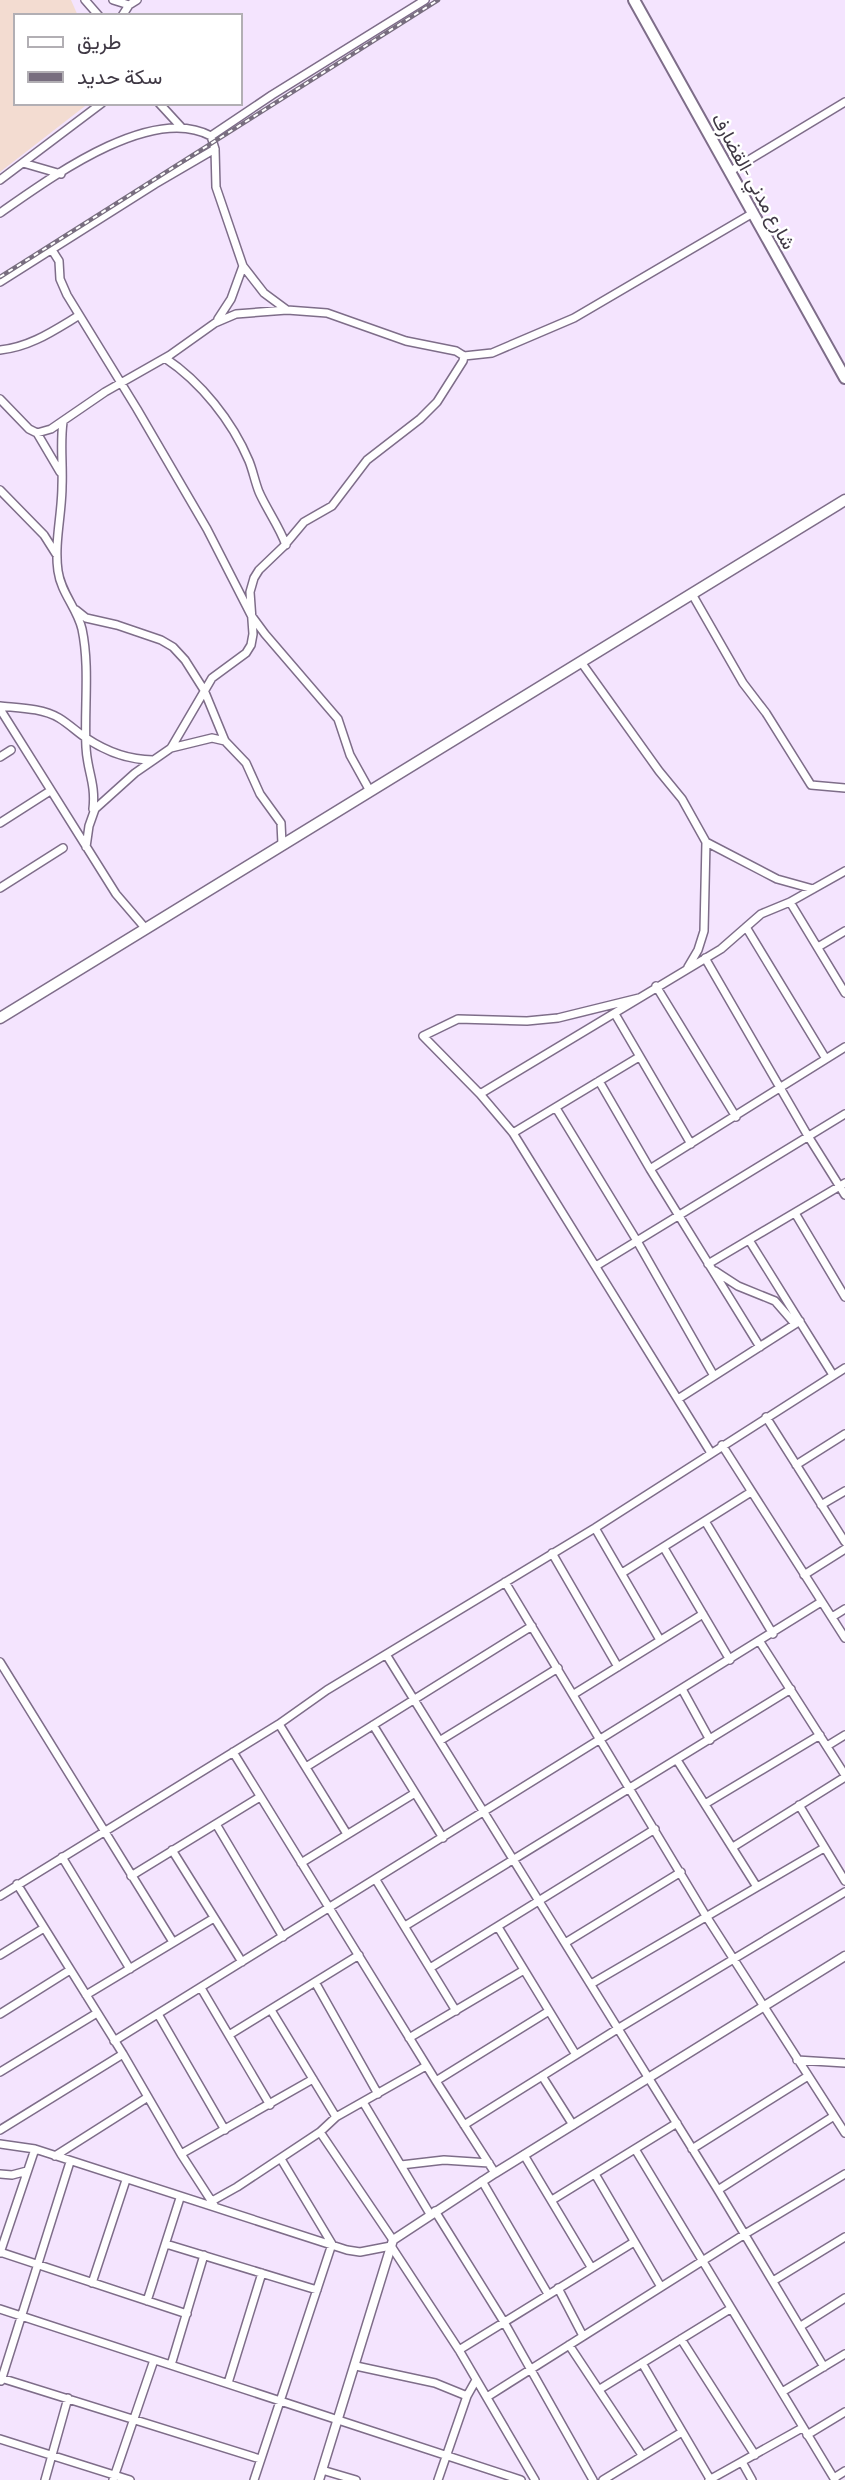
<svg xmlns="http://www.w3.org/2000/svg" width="845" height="2480" viewBox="0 0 845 2480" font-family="'Source Sans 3',Vazirmatn,sans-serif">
  <rect width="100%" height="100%" fill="#f4e4fe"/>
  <path fill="#f3dcd1" d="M0,0h71l7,16h-62v87h73l-89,69z"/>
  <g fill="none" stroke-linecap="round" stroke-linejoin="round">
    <g stroke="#7e6d89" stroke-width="10">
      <path id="minor" d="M85,0l14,16
        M113,0l16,5
        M122,16l7,-11 8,-5
        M159,103l23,25
        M211,136l4,13 1,38 27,79 21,27 23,17
        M23,163l38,11
        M729,172l116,-70
        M0,180l102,-77
        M0,213c49,-34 151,-110 211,-77l61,-41 153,-95
        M52,250l7,11 1,18 7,16 70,114 70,120 44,86 14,19 73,85 12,36 20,36
        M0,282l155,-98 60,-35
        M218,319l13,-20 12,-33
        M0,350c30,-3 53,-19 78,-34
        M165,358c36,24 67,63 84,103 4,10 6,21 10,31 8,18 20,34 27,53
        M0,399l29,30 8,4 23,39
        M63,422c-3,22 0,42 -1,64 0,28 -8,57 -4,85 3,22 19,37 24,58 8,38 2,79 4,118 1,24 10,36 7,62
        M37,433l14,-4 54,-37 65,-37 45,-32 21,-9 51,-4 40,3 79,28 50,10 8,5 28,-3 82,-35 179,-105
        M0,490l44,45 12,19
        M692,594l51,89 23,30 45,72 34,3
        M76,610l10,8 31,7 44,15 12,7 12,13 19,30 21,51 21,22 14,31 21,29 1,21
        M581,662l78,109 23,28 24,43 -2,89 -6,19 -10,17
        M0,706c19,2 42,2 59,12 10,6 18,14 27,20 21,14 42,22 67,22
        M0,709l116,185 30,35
        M171,748l41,-10 13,3
        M0,757l11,-7
        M0,823l50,-32
        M706,842l71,37 36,10
        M86,847l3,-21 6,-17 40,-36 36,-25 41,-70 34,-25 5,-8 2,-11 -3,-42 4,-14 5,-8 24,-23 21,-25 28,-16 35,-46 53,-41 17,-17 26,-41 1,-5
        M0,888l63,-40
        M790,902l55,91
        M746,927l80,132
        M818,947l27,-16
        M705,958l103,178 37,59
        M656,986l80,131
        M639,998l-81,20 -31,3 -69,-2 -35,17 57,58 33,39 198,320
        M615,1014l76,130
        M599,1081l51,88 110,178
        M480,1094l241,-145 40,-35 29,-12 55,-31
        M556,1108l81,133 77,135
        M513,1133l126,-76
        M650,1169l195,-122
        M795,1213l50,84
        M749,1240l84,135
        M708,1264l137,-81
        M596,1266l249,-152
        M715,1271l23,15 37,15 20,23
        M678,1399l122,-78
        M766,1417l79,125
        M722,1445l123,193
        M796,1465l49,-31
        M821,1505l24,-14
        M705,1521l68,113
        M595,1528l65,112
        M664,1548l66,112
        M552,1553l66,114
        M622,1573l129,-81
        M804,1575l41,-26
        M505,1582l201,334 139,217
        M832,1617l13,-8
        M760,1642l85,133
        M387,1656l331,534 106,177
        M0,1662l173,280
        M682,1689l28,51
        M574,1694l129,-80
        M279,1724l68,110
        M373,1725l70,113
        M441,1740l117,-72
        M827,1746l18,-11
        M233,1752l203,329 59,92
        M677,1760l80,127
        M306,1767l226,-141
        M705,1804l115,-69
        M799,1805l46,76
        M216,1824l67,113
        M733,1847l112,-70
        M172,1850l70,112
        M62,1857l68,112
        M301,1863l114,-70
        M131,1876l129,-79
        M376,1880l80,131
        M17,1884l106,170 58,100 33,51
        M0,1896l279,-172 48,-34 268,-162 250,-160
        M405,1926l386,-237
        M498,1927l78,128
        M565,1943l116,-71
        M0,1955l44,-27
        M430,1968l225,-139
        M315,1982l63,112
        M591,1984l233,-136
        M201,1988l69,117
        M86,1995l128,-77
        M271,2010l65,107 90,-51
        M0,2014l70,-44
        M158,2014l67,116
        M229,2035l130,-80
        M409,2038l115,-68
        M114,2041l707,-439
        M797,2060l48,3
        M0,2072l97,-59
        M542,2076l31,49
        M436,2081l113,-70
        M363,2102l67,112
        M464,2125l155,-97 226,-136
        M0,2130l123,-76
        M320,2132l16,-15
        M0,2144l35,5 312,101 13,2 31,-6 68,104 76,130
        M635,2149l200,331
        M692,2149l116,-73
        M181,2154l132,-75
        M524,2155l67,112
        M55,2156l93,-59
        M401,2165l43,-5 45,3
        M0,2174l12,1 15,-4
        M595,2174l66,113
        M482,2181l66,113
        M718,2190l116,-74
        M552,2200l125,-77
        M212,2201l25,-14 83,-55 73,108
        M435,2211l69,111 89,158
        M166,2244l151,46
        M0,2252l187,62
        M0,2253l35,-104
        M773,2281l72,-44
        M92,2283l34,-103
        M558,2288l25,48
        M147,2301l33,-103
        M0,2309l521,171
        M801,2326l44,-28
        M681,2339l74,116
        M569,2345l73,110
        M459,2350l175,-108
        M642,2363l68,116
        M171,2365l33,-110
        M356,2366l79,17 32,13
        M1,2378l259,81
        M1,2381l69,-219
        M228,2383l34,-110
        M600,2389l130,-80
        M782,2392l63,-38
        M487,2397l258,-163 100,-60
        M807,2435l38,-23
        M0,2439l130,41
        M742,2462l10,18
        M322,2470l34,10
        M834,2478l11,-7
        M45,2480l23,-82
        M113,2480l41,-120
        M254,2480l78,-236 -51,-85
        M438,2480l29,-84 9,-16
        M603,2480l79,-48
        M709,2480l93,-52"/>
    </g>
    <g stroke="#7e6d89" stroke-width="11">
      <path id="tertiary" d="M319,2480l74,-240 102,-67 350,-217"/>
    </g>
    <g stroke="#7e6d89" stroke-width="13">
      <path id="secondary" d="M0,1018l845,-518"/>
    </g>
    <g stroke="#7e6d89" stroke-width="14">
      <path id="trunk" d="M634,0l211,378"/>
    </g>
    <use href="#minor" stroke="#fff" stroke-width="7"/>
    <use href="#tertiary" stroke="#fff" stroke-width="8"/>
    <use href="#secondary" stroke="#fff" stroke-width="10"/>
    <use href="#trunk" stroke="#fff" stroke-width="10"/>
    <g stroke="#786e7f" stroke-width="4.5">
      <path id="rail" d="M0,277l438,-277"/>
    </g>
    <use href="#rail" stroke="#fff" stroke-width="2" stroke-dasharray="5" stroke-linecap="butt"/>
  </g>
  <g text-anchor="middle" stroke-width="5" stroke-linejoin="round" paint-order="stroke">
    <g font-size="19" fill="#3f3844" stroke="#fff">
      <text transform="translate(754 181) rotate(61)" y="7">شارع مدني -القضارف</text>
    </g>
  </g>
  <rect x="14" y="14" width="228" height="91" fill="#ffffff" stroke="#b2afb4" stroke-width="2"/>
  <rect x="28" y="37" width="35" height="10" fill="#ffffff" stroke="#b2afb4" stroke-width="2"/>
  <text x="77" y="49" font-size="21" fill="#3f3844">طريق</text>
  <rect x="28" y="72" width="35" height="10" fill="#786e7f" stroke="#b2afb4" stroke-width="2"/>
  <text x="77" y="84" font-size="21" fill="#3f3844">سكة حديد</text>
</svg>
